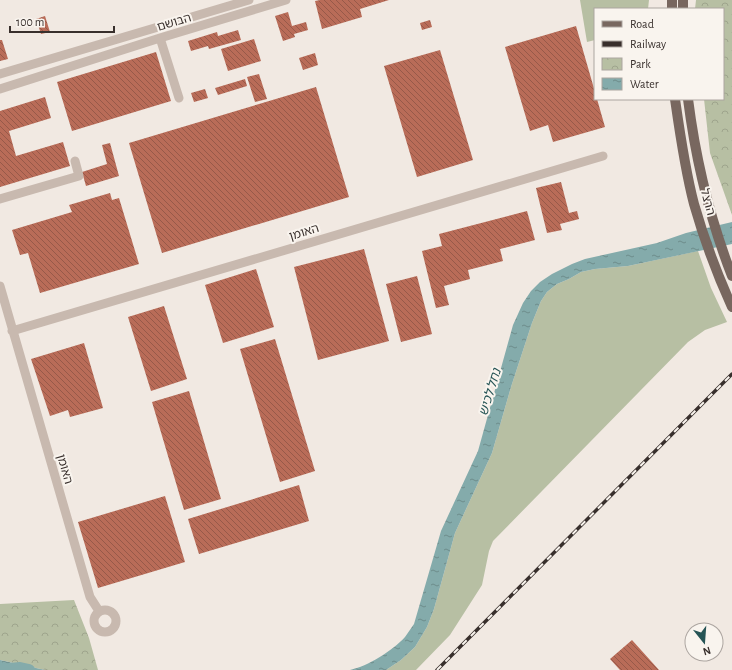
<svg xmlns="http://www.w3.org/2000/svg" width="732" height="670" viewBox="0 0 732 670" font-family="'Alegreya Sans','Noto Sans Hebrew',sans-serif">
  <defs>
    <pattern id="park-crowns" width="20" height="18" patternUnits="userSpaceOnUse"><rect width="20" height="18" fill="#b7bfa3"/><path d="M2 6a3 3 0 1 1 6 0M12 15a3 3 0 1 1 6 0" fill="none" stroke="#9ea48c"/></pattern>
    <pattern id="water-ripples" width="26" height="14" patternUnits="userSpaceOnUse"><rect width="26" height="14" fill="#84abab"/><path d="M2 4q2-2 4 0t4 0M15 11q2-2 4 0t4 0" fill="none" stroke="#6d8c8b"/></pattern>
    <pattern id="building-back-hatch" width="6" height="6" patternUnits="userSpaceOnUse"><rect width="6" height="6" fill="#b96c58"/><path d="M-1 5l2 2M0 0l6 6M5-1l2 2" fill="none" stroke="#975949"/></pattern>
  </defs>
  <rect width="100%" height="100%" fill="#f1e9e2"/>
  <path fill="#b7bfa3" d="M580,0h69l-1,9h-53v31l-8,2z
    M698,251l13,37 16,34 -22,8 -17,12 -195,199 -4,10 -7,34 -32,50 -34,35h-30l15,-10 14,-13 12,-20 7,-18 21,-76 37,-80 19,-66 21,-64 9,-22 6,-9 10,-8 12,-5 12,-7 14,-3 33,-3z"/>
  <path fill="url(#park-crowns)" d="M696,0h36v215l-22,-62 -6,-54h19v-90h-28z
    M74,600l15,38 9,32h-53l-45,-10v-56z"/>
  <path fill="url(#water-ripples)" d="M732,222v22l-104,22 -33,3 -14,3 -12,7 -12,5 -10,8 -6,9 -9,22 -21,64 -19,66 -37,80 -21,76 -7,18 -12,20 -14,13 -15,10h-36c18,-4 42,-19 55,-33 3,-4 6,-9 9,-13l27,-93 37,-80 35,-126 10,-22 8,-12 9,-9 12,-8 20,-10 13,-5 72,-16 29,-10z
    M0,660l45,10h-39l-6,-1z"/>
  <g fill="none" stroke-linecap="round" stroke-linejoin="round">
    <path stroke="#84abab" stroke-width="12" d="M2,670l18,-2 9,2"/>
  </g>
  <path fill="url(#building-back-hatch)" d="M320,0h69l-29,9 2,8 -40,12 -7,-28z
    M288,12l4,14 14,-4 2,8 -14,4 1,3 -12,4 -8,-25z
    M45,16l5,16 -9,2 -5,-15z
    M430,20l2,7 -10,3 -2,-7z
    M576,26l19,66v7h2l8,28 -52,15 -5,-17 -18,6 -25,-84z
    M238,30l3,10 -32,9 -1,-3 -17,5 -3,-10 29,-9 1,4z
    M254,39l7,22 -33,10 -7,-22z
    M0,40h2l6,19 -8,2z
    M440,50l33,110 -56,17 -33,-111z
    M156,52l15,49 -99,30 -15,-49z
    M315,53l3,12 -15,5 -4,-12z
    M259,74l8,25 -12,3 -8,-25z
    M245,79l2,7 -29,9 -3,-7z
    M316,87l33,110 -187,56 -33,-110z
    M205,89l3,9 -14,4 -3,-9z
    M45,97l6,21 -42,13 7,25 47,-14 7,24 -70,21v-76z
    M110,143l9,33 -33,10 -4,-14 25,-8 -5,-19z
    M561,182l8,31 8,-2 2,8 -19,5 2,6 -15,3 -11,-45z
    M110,193l2,7 7,-2 20,66 -99,29 -12,-40 -8,2 -8,-25 60,-18 -3,-7z
    M527,211l8,29 -35,9 3,12 -35,9 2,9 -26,7 5,19 -13,3 -14,-57 20,-5 -3,-12z
    M364,249l25,92 -71,19 -24,-93z
    M256,269l18,58 -51,16 -18,-58z
    M417,276l15,58 -31,8 -15,-58z
    M164,306l23,73 -36,12 -23,-74z
    M275,339l40,132 -35,11 -40,-133z
    M84,343l19,65 -33,9 -2,-7 -18,6 -19,-57z
    M189,391l32,108 -37,11 -32,-108z
    M299,485l10,36 -110,33 -11,-35z
    M165,496l20,66 -87,26 -20,-66z
    M632,640l27,30h-39l-10,-11z"/>
  <g fill="none" stroke-linecap="round" stroke-linejoin="round">
    <path stroke="#c8b9af" stroke-width="9" d="M160,38l19,60
      M0,74l249,-74
      M0,89l160,-51 126,-38
      M0,199l79,-23 -4,-15
      M0,286l90,311 9,14
      M12,331l591,-175
      M94 621a11 11 0 1 1 22 0a11 11 0 1 1-22 0Z"/>
    <path stroke="#78675f" stroke-width="10" d="M672,9v-9
      M683,9v-9
      M675,99c5,35 10,71 19,105 10,35 23,70 38,103
      M688,99c8,63 21,118 44,177"/>
    <g stroke="#382f2c" stroke-width="3.5">
      <path id="rail" d="M437,670l295,-296"/>
    </g>
    <use href="#rail" stroke="#f9f4ee" stroke-width="2" stroke-dasharray="6" stroke-linecap="butt"/>
  </g>
  <g text-anchor="middle" stroke-width="4" stroke-linejoin="round" paint-order="stroke">
    <g font-size="12" fill="#382f2c" stroke="#f9f4ee">
      <text transform="translate(174 22) rotate(-17)" y="4">הבושם</text>
      <text transform="translate(708 202) rotate(75)" y="4">הרצל</text>
      <text transform="translate(304 232) rotate(-17)" y="4">האומן</text>
      <text transform="translate(65 469) rotate(74)" y="4">האומן</text>
    </g>
    <g font-size="13" font-style="italic" fill="#265455" stroke="#f9f4ee">
      <text transform="translate(489 392) rotate(-73)" y="5">נחל לכיש</text>
    </g>
  </g>
  <rect x="594" y="8" width="130" height="92" fill="#f9f4ee" stroke="#aca5a0"/>
  <rect x="602" y="21" width="20" height="6" fill="#78675f" stroke="#aca5a0"/>
  <text x="630" y="28" font-size="12" fill="#382f2c">Road</text>
  <rect x="602" y="41" width="20" height="6" fill="#382f2c" stroke="#aca5a0"/>
  <text x="630" y="48" font-size="12" fill="#382f2c">Railway</text>
  <rect x="602" y="58" width="20" height="12" fill="url(#park-crowns)" stroke="#aca5a0"/>
  <text x="630" y="68" font-size="12" fill="#382f2c">Park</text>
  <rect x="602" y="78" width="20" height="12" fill="url(#water-ripples)" stroke="#aca5a0"/>
  <text x="630" y="88" font-size="12" fill="#382f2c">Water</text>
  <g transform="translate(704 642) rotate(163)"><circle r="19" fill="#f9f4ee" stroke="#aca5a0"/>
  <path d="M0-3L7 15L0 10L-7 15Z" fill="#265455"/>
  <text y="-6" font-size="11" font-weight="bold" text-anchor="middle" fill="#382f2c">N</text>
  </g>
  <path d="M10 26v6h104v-6" fill="none" stroke="#382f2c" stroke-width="2"/>
  <text x="16" y="26" font-size="12" fill="#382f2c" stroke="#f9f4ee" stroke-width="3" paint-order="stroke">100 m</text>
</svg>
